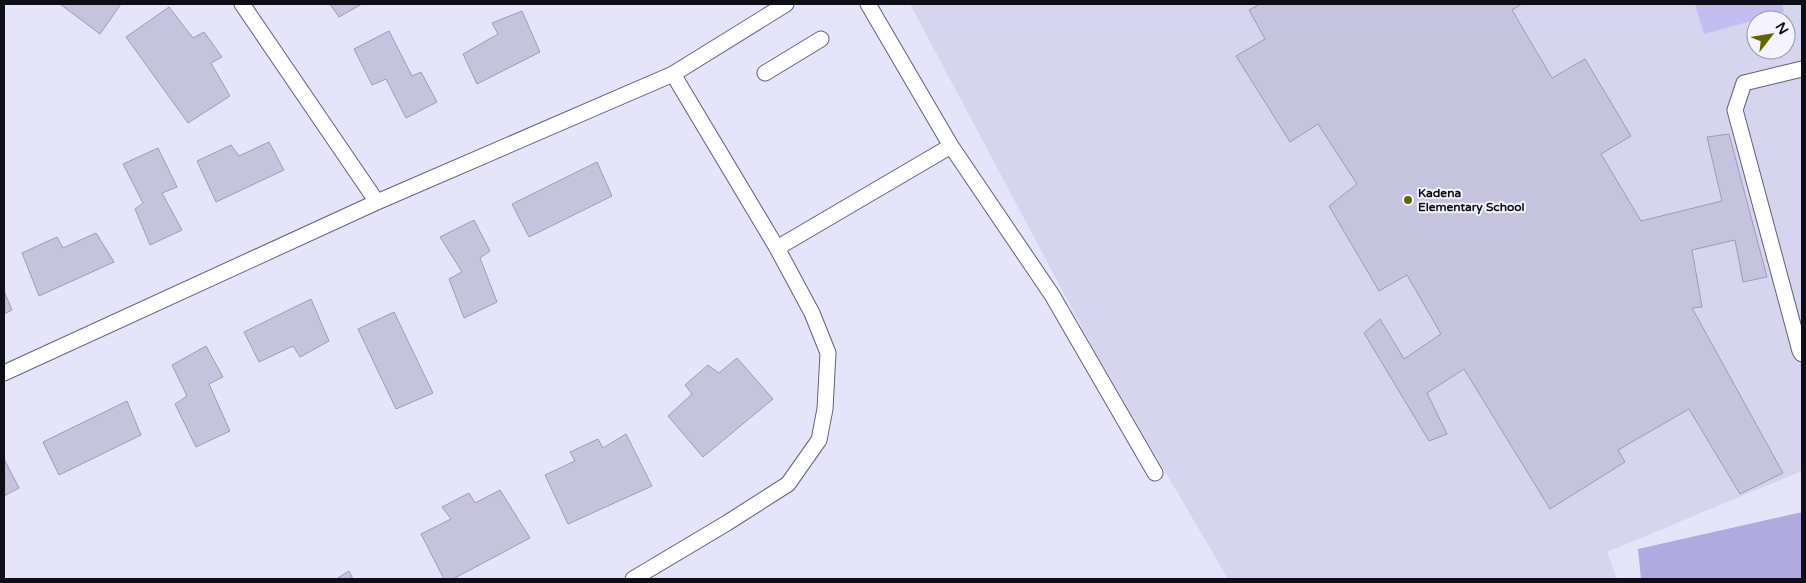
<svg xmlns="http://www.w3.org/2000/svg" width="1806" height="583" viewBox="0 0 1806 583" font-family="'Varela Round',sans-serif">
  <rect width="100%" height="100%" fill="#e6e4fb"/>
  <path fill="#d7d4f0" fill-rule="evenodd" d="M910,4h892v467l-195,81 10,27h-389l-134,-229zM1756,20h30v30h-30z"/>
  <path fill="#c3bdf1" d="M1695,4h87l2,8 -80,22z"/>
  <path fill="#b1aae1" d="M1802,512v67h-161l-3,-30z"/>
  <path fill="#c6c3df" stroke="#9e9bb7" d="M60,4h61l-21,30z
    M330,4h32l-23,13z
    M1260,4h262l-10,6 40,68 33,-19 46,77 -30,18 40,67 81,-20 -15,-64 22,-3 38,143 -24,5 -8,-42 -43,10 10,57 -10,1 91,165 -43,21 -51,-85 -71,41 7,12 -75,47 -86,-140 -37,24 20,41 -18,7 -65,-108 16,-14 24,40 37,-25 -34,-59 -28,16 -50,-85 28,-22 -39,-60 -28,18 -54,-86 29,-17 -16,-29z
    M169,7l24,31 11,-6 18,25 -11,6 19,33 -42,27 -62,-86z
    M522,11l18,41 -63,32 -14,-30 35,-20 -6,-11z
    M389,31l23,45 9,-4 16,30 -31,16 -20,-39 -14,6 -18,-36z
    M269,142l15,28 -68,32 -19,-41 34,-16 8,11z
    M158,148l19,39 -15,6 20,37 -32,15 -15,-36 8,-6 -20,-39z
    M597,162l15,34 -83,41 -17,-33z
    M474,220l16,31 -10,7 17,44 -33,16 -15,-39 13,-7 -22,-35z
    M96,233l18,29 -75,34 -17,-43 35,-16 6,11z
    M4,291l8,19 -8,4z
    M311,299l18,42 -29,16 -7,-11 -34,16 -15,-30z
    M394,312l39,81 -37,16 -38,-80z
    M206,346l17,31 -14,7 21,47 -34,16 -21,-43 12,-8 -15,-31z
    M737,358l36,41 -70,58 -35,-41 24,-22 -7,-9 23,-20 11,8z
    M127,401l14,34 -82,40 -16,-33z
    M626,434l26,52 -84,38 -23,-49 30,-14 -5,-9 28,-13 5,9z
    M4,459l15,29 -15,8z
    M500,490l30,48 -77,41h-9l-23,-45 30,-15 -9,-12 27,-14 6,10z
    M349,571l4,8h-17z"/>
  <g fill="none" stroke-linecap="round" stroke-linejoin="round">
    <g stroke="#625f78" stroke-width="17">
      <path id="service" d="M242,4l135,198
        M868,4l83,142 101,149 103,178
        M1802,69l-58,14 -9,27 65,241 2,3
        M765,73l56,-34
        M777,248l174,-102
        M4,373l373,-171 296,-128 113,-70
        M633,579l94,-56 61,-39 31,-44 6,-31 3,-56 -16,-40 -35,-65 -104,-174"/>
    </g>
    <use href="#service" stroke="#fff" stroke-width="15"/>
  </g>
  <circle fill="#656600" stroke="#f4f3fe" stroke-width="2" cx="1408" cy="200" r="5"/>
  <g text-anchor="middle" stroke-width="4" stroke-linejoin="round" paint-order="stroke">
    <g font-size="12" font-weight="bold" fill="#0f0e18" stroke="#f4f3fe" text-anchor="start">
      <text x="1418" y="197">Kadena<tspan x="1418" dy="14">Elementary School</tspan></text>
    </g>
  </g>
  <rect width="1806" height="583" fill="none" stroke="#0f0e18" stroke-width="10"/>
  <g transform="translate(1771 35) rotate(59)"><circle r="24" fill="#f4f3fe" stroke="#9897a2"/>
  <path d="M0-4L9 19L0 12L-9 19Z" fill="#656600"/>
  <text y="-8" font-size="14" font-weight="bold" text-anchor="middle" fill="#0f0e18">N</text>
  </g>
</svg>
